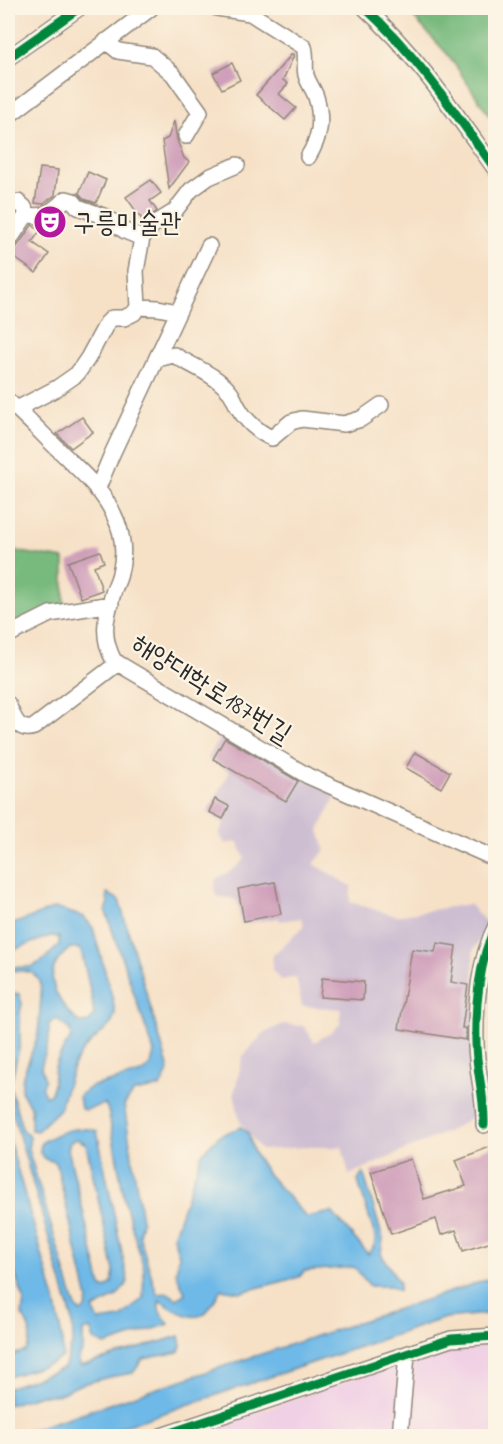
<svg xmlns="http://www.w3.org/2000/svg" width="503" height="1444" viewBox="0 0 503 1444" font-family="'Indie Flower','Poor Story',sans-serif">
  <rect width="100%" height="100%" fill="#fcf5e5"/>
  <filter id="ink" filterUnits="userSpaceOnUse"><feTurbulence type="fractalNoise" baseFrequency=".0167" numOctaves="2"/><feDisplacementMap in="SourceGraphic" scale="12" xChannelSelector="R" yChannelSelector="G"/><feConvolveMatrix kernelMatrix="1 2 1 2 8 2 1 2 1" color-interpolation-filters="sRGB"/></filter>
  <filter id="wash" filterUnits="userSpaceOnUse"><feTurbulence type="fractalNoise" baseFrequency=".008" numOctaves="4" result="noise"/><feDisplacementMap in="SourceGraphic" scale="24" xChannelSelector="R" yChannelSelector="G"/><feGaussianBlur stdDeviation="1.35" result="paint"/><feColorMatrix in="noise" values="0 0 0 0 0 0 0 0 0 0 0 0 0 0 0 0 0 1.4 0 .05"/><feComposite in="paint" operator="in"/></filter>
  <g filter="url(#wash)">
    <rect width="100%" height="100%" fill="#f6e1c7"/>
    <path fill="#f0d0e5" d="M495,1341v95h-307l262,-91z"/>
    <path fill="#cebed2" d="M223,731l113,64 -17,35 6,20 -11,14 37,22 -1,16 46,14 73,-12 20,21 -16,26 4,149 -2,15 -22,14 -104,46 -7,-28h-38l-43,3 -21,-28 -6,-29 9,-37 20,-22 20,-10 21,2 10,16 18,-10 8,-8 1,-15 -39,-3 -6,-29 -15,3 -9,-10 1,-15 31,-29 -2,-8 -22,3 -1,-3 -38,6 -4,-23 -5,-3 -14,-1 -4,-7 2,-11 18,-10 11,-10 -7,-17 -13,2 -6,-10 5,-11 -17,-11 23,-40 -22,-13z"/>
    <path fill="#78ba7e" stroke="#527254" stroke-width="1.5" d="M405,8h90v116l-46,-68z
      M8,550l56,9v44l-56,28z"/>
    <path fill="#6eb9e7" stroke="#4c7289" stroke-width="1.5" fill-rule="evenodd" d="M107,893l12,7 50,170 -9,17 -26,5 -10,13 18,116 -3,14 18,59 11,-1 9,6 8,-6 -9,-20 3,-18 -6,-18 29,-84 17,-17 22,-9 7,6 6,20 13,20 39,44 26,-5 36,42 5,-6 3,-9 -18,-58 5,-9 20,67 -2,15 18,28v9l-9,-5h-20l-16,-19 -49,4 -6,6 -58,15 -20,-3c-4,7 -8,15 -13,21 -13,16 -36,-2 -49,-10v10l10,14 -64,21 -11,-5 -4,-11 -7,2v18l-5,11 3,6 98,-30 2,9 -2,7 -36,7 -10,14 -24,4 -30,8 -21,10h-17l-33,10v-17l56,-20 9,-27 -1,-23 -60,-207 -4,-6v-113l11,2 3,10 -2,8v32l-10,43 13,44 7,6 -2,12 47,156 5,7 6,-4 2,-8 -32,-138 -11,-3 -5,-7 1,-9c17,-11 37,-19 56,-12l31,151 -11,14 -24,13 6,12 22,-3 22,-20 1,-30 -19,-65 -17,-93 -3,-6 -20,6 -4,-1 -2,-13 11,-9 52,-14 9,-8 3,-13 -48,-140 2,-7zM77,1139l9,5 28,127 -2,12 -7,6 -4,-3 -33,-137 2,-7z
      M55,908l29,9 9,11 20,72 2,14 -4,10 -27,25 -10,15 -15,46 -22,21 -6,-1v-22l-10,-17 2,-15 15,-41 3,-38 -1,-16 -8,-9 -24,-2v-5c26,8 34,-3 51,-20v-8l-9,-1 -42,16v-26zM70,948h6l5,2 11,49 2,17 -5,6 -9,1c-15,-12 -37,-40 -23,-61 3,-5 9,-10 13,-14zM56,1019l14,11 1,7c-5,9 -13,19 -16,30 -2,9 -1,20 -5,28l-5,1 -3,-7 3,-9 -4,-13 8,-27v-16z
      M8,1136l47,164 7,38 1,18 -10,7 -45,14v-21l18,-5c7,-14 5,-23 -4,-36l2,-16 -16,-44z
      M495,1277v36l-50,5 -350,118h-83z"/>
    <g id="blocks">
      <path fill="#cb96b6" d="M292,54l2,1 -11,25 5,4 -9,10 17,14 -11,12 -29,-25z
        M232,63l8,17 -18,9 -9,-16z
        M174,121l3,19 7,18 5,4 -20,27 -7,-48 6,-3z
        M40,168l18,2 -3,25 -12,9 -8,-1z
        M88,172l18,8 -10,23 -12,-4 -5,-6z
        M151,180l10,13 -11,8 7,10 -14,10 -17,-24z
        M32,225l8,6 -8,11 17,12 -13,19 -28,-20 8,-5z
        M82,417l11,15 -22,16 -14,-14z
        M100,551l4,11 -10,4 8,24 -21,8 -13,-36z
        M225,738l73,43 -12,20 -73,-42z
        M415,752l35,20 -9,16 -35,-20z
        M215,799l14,7 -6,13 -14,-7z
        M275,882l6,32 -37,7 -6,-32z
        M437,943l19,3 -5,36 17,3 -6,43h4v12l-67,-11 13,-80 23,3z
        M322,978l42,4 -1,18 -43,-3z
        M495,1145v96l-32,10 -7,-21 -15,5 -5,-16 -45,15 -20,-62 40,-13 13,40 42,-13 -10,-26z"/>
    </g>
  </g>
  <g filter="url(#ink)">
    <use href="#blocks" fill-opacity="0" stroke="#908679" stroke-width="1.5"/>
    <g fill="none" stroke-linecap="round" stroke-linejoin="round">
      <g stroke="#908679" stroke-width="18">
        <path id="minor" d="M217,8l33,5 54,34c3,9 0,19 2,28 2,8 8,15 10,22 7,23 4,41 -8,60
          M365,8c52,47 90,105 131,162
          M106,41l12,10 34,5 21,18 27,38 -14,24
          M8,58l71,-50
          M8,116l143,-108
          M8,206l10,-4 6,5 3,7c17,6 26,-4 39,-15l7,2 5,6 28,10 19,14 17,7
          M8,242l19,-28
          M138,307l20,1 20,4
          M157,359l17,-4c18,11 42,20 55,36 4,4 6,11 9,16 7,13 21,26 34,31l19,-16 11,-3 42,5 17,-5 20,-14
          M8,401c19,16 35,34 53,51 19,19 42,38 53,63 9,18 11,39 6,58 -1,6 -4,11 -6,17 -8,27 -14,45 0,71l194,115 188,83
          M17,409l40,-21 20,-14 11,-16 19,-35 5,-5h12l10,-5 4,-6 -2,-36 6,-33 11,-13 21,-13 17,-22 18,-13 28,-12
          M97,490l15,-36 97,-208
          M8,635l42,-21 61,-10
          M8,704c5,12 10,29 26,23l84,-64
          M484,1125c1,-29 -8,-55 -8,-82 -1,-37 3,-84 20,-117
          M161,1436l290,-97 45,-3
          M400,1436l7,-82"/>
      </g>
      <use href="#minor" stroke="#fff" stroke-width="15"/>
      <g stroke="#fcf5e5" stroke-width="13">
        <path id="cycleway" d="M365,8c52,47 90,105 131,162
          M8,58l71,-50
          M484,1125c1,-29 -8,-55 -8,-82 -1,-37 3,-84 20,-117
          M161,1436l290,-97 45,-3"/>
      </g>
      <use href="#cycleway" stroke="#00873e" stroke-width="9"/>
    </g>
  </g>
  <defs>
    <g id="theatre-disc" transform="scale(1.725)"><circle r="9.5" fill="#b5179e" stroke="#fcf5e5"/><path d="M-5-5.5Q0-4 5-5.5V0Q5 5 0 6Q-5 5-5 0ZM-3.3-2.5H-1v1.5H-3.3ZM1-2.5H3.3v1.5H1ZM-2.8 1Q0 5.5 2.8 1Z" fill="#fff"/></g>
  </defs>
  <g fill-rule="evenodd">
    <use href="#theatre-disc" x="50" y="222"/>
  </g>
  <g text-anchor="middle" stroke-width="4.5" stroke-linejoin="round" paint-order="stroke">
    <g font-size="27" fill="#2b2b2b" stroke="#fcf5e5" text-anchor="start">
      <text x="73" y="231">구릉미술관</text>
    </g>
    <g font-size="27" fill="#2b2b2b" stroke="#fcf5e5">
      <text transform="translate(212 688) rotate(32)" y="9">해양대학로187번길</text>
    </g>
  </g>
  <rect width="503" height="1444" fill="none" stroke="#fcf5e5" stroke-width="30"/>
</svg>
